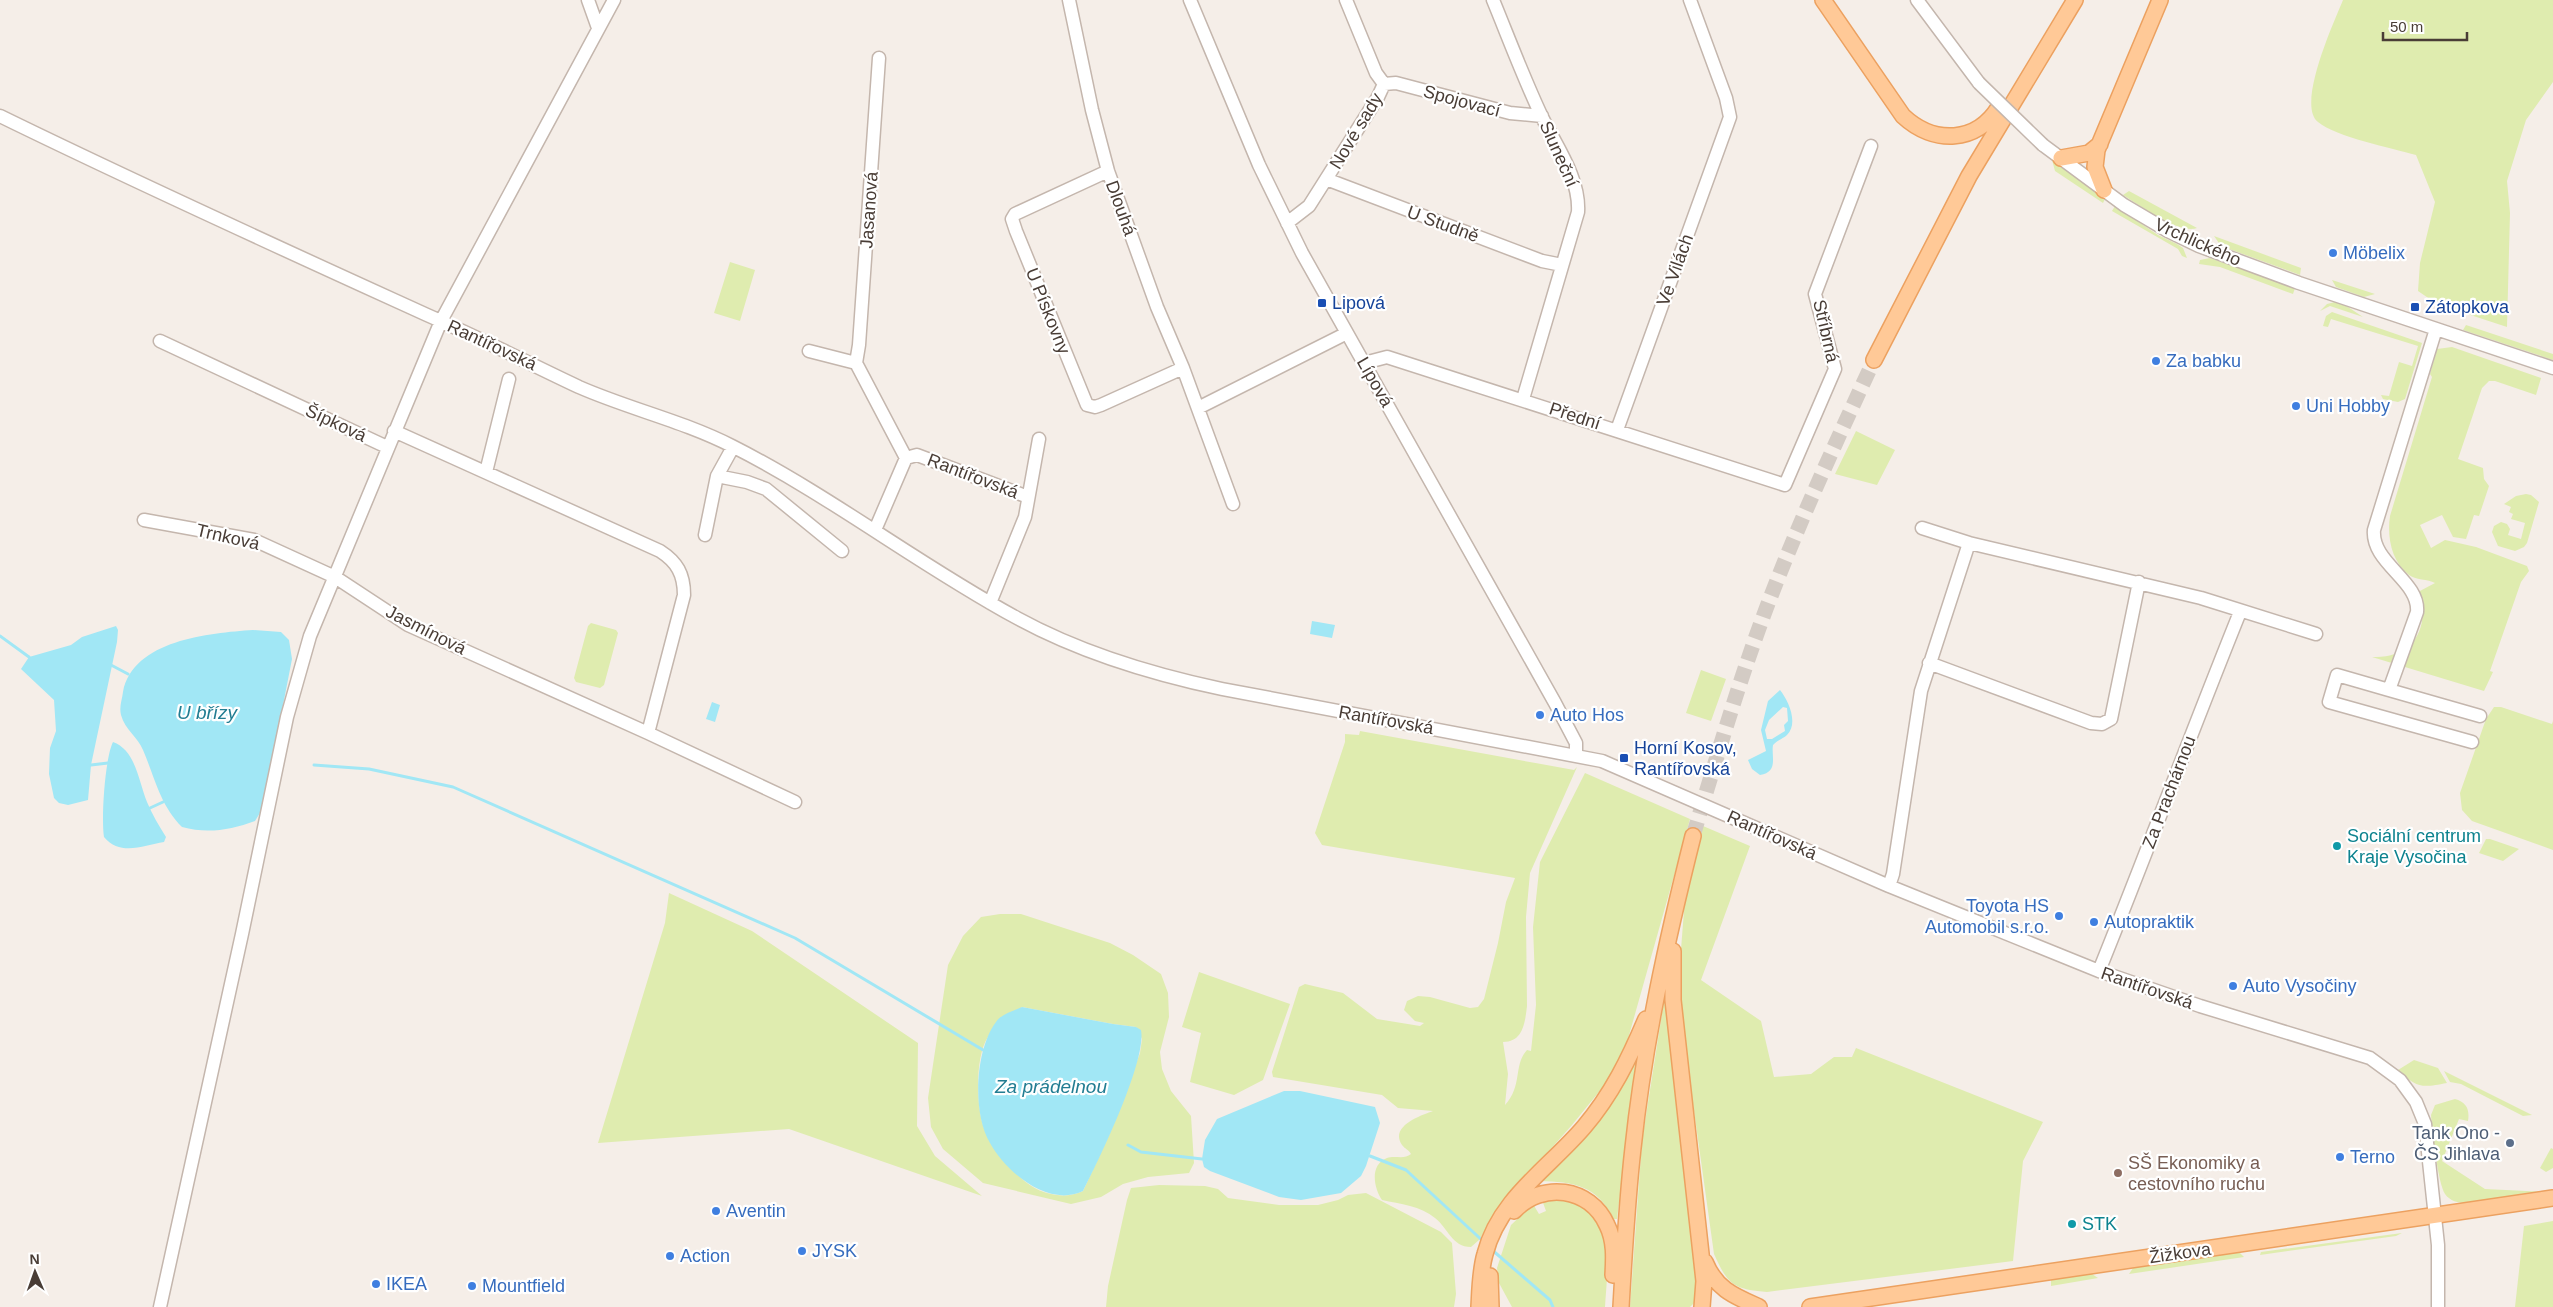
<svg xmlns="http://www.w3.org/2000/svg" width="2553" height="1307" viewBox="0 0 2553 1307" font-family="Helvetica,sans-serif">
  <rect width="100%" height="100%" fill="#f5eee8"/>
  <path fill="#dfecaf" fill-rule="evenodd" d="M2343,0h210v82l-27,38 -19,61 3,32 -3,114 -70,-23 -19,-13 2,-28 15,-61 -19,-47c-24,-7 -80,-18 -98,-33 -22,-17 16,-100 25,-122z
    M2052,160l53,39 -2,4 -48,-32z
    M2129,191l68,37c-17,7 -58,-23 -74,-33z
    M2115,206l43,29 19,9 6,4 4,10 -5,-2 -4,-7 -66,-38z
    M2214,236l87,32 -1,7 -79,-29z
    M2210,258l85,30 -2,6 -73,-27 -21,-3 1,-4z
    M730,262l25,8 -15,51 -26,-8z
    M2332,280l43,14 -11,3 -28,-10z
    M2335,302l7,1 21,14 -33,-11 -10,5 7,-7z
    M2332,312l90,31 -17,56 -7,3 -15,-3 -2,-4 8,1 10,-34 13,4 6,-20 -87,-27 -3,8 -5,-1 3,-10z
    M2466,325l87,29v6l-90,-30z
    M2452,347l89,31 -5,17 -41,-14h-6l-7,7 -24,71 25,9 1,11 5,7 -10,30 -5,-1 -8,24 -13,-2 -11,-22 -22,10 11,23 14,-8 31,7 51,19 2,5 -8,11 -31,89 3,1 -9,19 -112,-34c40,2 60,-29 46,-65l17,-9c-7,-4 -20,-3 -26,-8 -18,-14 -22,-39 -19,-59l42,-139 -2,-3 7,-25z
    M1856,431l39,19 -18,35 -42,-11z
    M2526,494l5,1 8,7 -12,41 -3,4 -9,4 -17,-5 -6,-14 2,-6 7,-4 6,2 3,5 -2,6 13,4 4,-16 -14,-4 2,-5 -4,-2 2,-5 -7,-3 12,-8z
    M591,623l25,7 2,3 -14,52 -4,3 -24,-6 -2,-4 14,-52z
    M1701,670l25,9 -15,42 -25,-8z
    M2494,707h7l51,17 1,-3v129l-81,-29 -10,-11 -2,-17 26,-74z
    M1360,731l214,39 3,-3 -47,106 -4,44 1,89c-2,17 -4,36 -24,36l5,32 -3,31c18,-20 8,-40 22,-55l4,1 5,-46 -3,-78 7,-65 45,-89 105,46 -64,227 -19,36 -35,43 -72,81 -21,34 -8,7c-19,0 -23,-19 -36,-29 -14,-12 -35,-14 -53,-18 -8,-12 -13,-35 5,-42 8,-3 17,2 24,-4 -3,-5 -6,-5 -9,-9 -13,-19 20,-30 31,-34l-35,-3 -16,-13 -109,-18 -1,-5 27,-85 6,-3 38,9 34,26 43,7 4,-3 -9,-2 -11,-11 3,-9 11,-5 12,1 40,11 8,-1 6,-8 14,-56 8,-41 9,-24 -193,-33 -7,-12 30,-91v-8l14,1z
    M1703,826l47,20 -49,134 60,41 13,56 37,-3 23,-17h18l4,-9 187,74 -20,39 -10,100 -246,31c-34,-3 -39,-7 -53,-38l-31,-222 -4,-57 6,-77z
    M2486,839h4l29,10 -16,12 -24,-8z
    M669,893l83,38 166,112 -1,83 18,30 47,40 -193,-67 -191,14 67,-220z
    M1000,914h21l89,29 23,12 28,19 7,19 1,24 -9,35 2,17 9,22 20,25 3,47 -5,10 -41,4 -25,7 -22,13 -30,7 -88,-21 -40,-34 -12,-22 -3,-29 20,-133 15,-29 18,-19zM1022,1007l91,17 23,3 6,12 -2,14 -31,82 -26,56c-21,10 -47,2 -63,-14 -8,-8 -14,-19 -21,-28 -5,-6 -13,-14 -15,-21 -8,-21 -9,-72 4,-91 7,-11 24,-21 34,-30z
    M1199,972l91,32 -27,76 -29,15 -44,-13 11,-49 -19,-6z
    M1666,988l33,303 -4,11 -5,5h-60l12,-166z
    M2414,1060l24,8 9,15c-26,5 -30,5 -49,-13z
    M1633,1063l3,1 -19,155h-3c-18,-34 -39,-37 -75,-38z
    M2444,1071l88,44 -9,1 -62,-32 -11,-2z
    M2455,1099c11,3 15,10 13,22l-9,-2 -17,42 43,28 62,3 -81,11c-8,0 -16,-2 -21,-9 -7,-11 -13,-64 -14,-79l4,-10z
    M2551,1148l2,1v19l-7,4 -6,-4z
    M1159,1185l46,1 13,3 10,9 51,7h39l20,-5 10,-5 18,-2 75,39 11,11 4,51 -2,13h-348l2,-21 19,-86 4,-12z
    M1560,1198c7,2 16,3 22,7 33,22 25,68 23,102h-93l-13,-24 -2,-15 14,-43 22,-21 6,10 7,-3 -4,-11z
    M2553,1221v86h-38l9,-81z
    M2402,1233l-6,3 -136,19 1,-3z
    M2239,1252l5,5 -115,17 4,-6 5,-1z
    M2085,1274h7l6,4 -47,8v-6z"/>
  <path fill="#a1e7f5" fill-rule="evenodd" d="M1312,621l23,4 -3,13 -22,-4z
    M116,626l2,4 -1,12 -26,123 -3,35 -20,5 -9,-2 -5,-5 -5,-24 1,-26 6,-17 -2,-31 -33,-31 8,-12 42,-12 11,-8z
    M253,630l28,2 8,8 3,19 -29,149 -8,13c-24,9 -48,13 -73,6 -22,-22 -27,-49 -39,-77 -5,-13 -18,-20 -22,-35 -2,-8 1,-15 2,-23 10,-52 86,-59 130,-62z
    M1780,690c8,10 19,33 7,45 -4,4 -10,5 -14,10 -2,11 6,27 -13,30l-8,-6 -4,-9 18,-9 -5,-21 7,-29zM1783,707l4,1 1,13 -4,4 1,6 -13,8h-5l-2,-9 4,-10z
    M712,702l8,3 -5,17 -9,-3z
    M113,742c23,8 26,41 34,60 5,12 12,24 19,35l-2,5c-20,3 -43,15 -60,-5 -3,-19 1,-79 9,-95z
    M1022,1007l91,17 23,3 5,3c6,30 -42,130 -58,161 -35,17 -77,-19 -93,-48 -18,-30 -15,-93 6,-121 5,-8 17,-11 26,-15z
    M1284,1091h16l75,16 5,16 -14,43 -5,10 -20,17 -40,7 -22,-3 -69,-26 -6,-4 -2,-8 3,-19 12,-21z"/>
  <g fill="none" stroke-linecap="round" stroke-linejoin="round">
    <path stroke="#a1e7f5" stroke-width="3" d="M0,636l29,21
      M111,665l17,9
      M91,765l17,-2
      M314,765l55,4 84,18 342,151 188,112
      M150,808l13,-6
      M1128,1145l13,7 61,7
      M1370,1156l36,14 79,73
      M1491,1249l59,51 3,7"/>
    <path stroke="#d3cbc4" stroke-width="15" stroke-dasharray="15 8" stroke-linecap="butt" d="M1693,836c23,-76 45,-152 73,-227 32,-85 70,-167 108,-249"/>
    <g stroke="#c4b6ad" stroke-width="15">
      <path id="minor" d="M588,0l10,28
        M1069,0l23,110 16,61 49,136 26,61 50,136
        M1190,0l69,165 43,88 253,450 21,40v11
        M1346,0l30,73 8,11
        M1493,0c16,39 31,79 49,117 14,29 38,61 36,95l-55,187
        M1917,0l62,83
        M879,58l-20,287 -3,18 50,95
        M1384,84l12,-1 114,30 32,3
        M0,116c145,71 291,137 438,204 48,21 94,45 141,67 50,22 104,34 153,59 99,50 187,119 285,172 64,35 134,56 205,71l380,72 287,125 210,85 101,35 170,52 30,22 16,22 9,22 13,121v62
        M2043,145l81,60 44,26 31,15 100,37 254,85
        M1108,171l-93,43 -3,5 4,12 71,174 8,2 6,-2 82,-37
        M1326,179l216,82 20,4
        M1287,223l22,-17 69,-109 6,-13
        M2436,329l-62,201c-3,33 46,51 43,82l-28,78 -52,-15 -8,27 143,40
        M160,341l227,106
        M809,351l47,12
        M1364,363l23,-6 398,128 50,-116 -20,-75 56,-148
        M1198,408l149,-75
        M1617,430l113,-313 -4,-19 -36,-98
        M394,431l266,120c17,11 24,23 24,44l-36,138
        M486,472l23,-93
        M717,476l30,6 19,7 76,62
        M144,520l110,20 81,37 73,48 240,108 147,69
        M1922,528l47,15 232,55 115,36
        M875,530l31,-72 11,-3 111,42
        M705,535l12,-59 16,-29
        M990,603l35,-86 14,-78
        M1929,663l162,60 11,1 9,-5 28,-137
        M2389,690l91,26
        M1889,886l4,-12 28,-183 48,-148
        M2099,971c48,-119 93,-240 141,-359
        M160,1307l82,-373 45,-217 23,-81 131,-315 173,-321"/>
    </g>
    <g stroke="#eca160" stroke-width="18">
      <path id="major" d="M1823,0l80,116c31,29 74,27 96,-9
        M2061,158l28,-5 11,-9
        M2104,190l-9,-23 2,-17 63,-150
        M1874,360l95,-184 106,-176
        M1673,951v49l31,281 -2,26
        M1514,1211c28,-30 76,-24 93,14 8,16 7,33 6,50
        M1705,1262c11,27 29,34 54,45
        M1490,1276l1,31
        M1479,1307c1,-17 1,-36 6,-53 14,-55 64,-86 99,-127 28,-33 45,-68 62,-108
        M1621,1307c3,-53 6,-106 12,-159 11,-105 34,-209 60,-312
        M1810,1307l743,-109"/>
    </g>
    <use href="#minor" stroke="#fff" stroke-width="12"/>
    <use href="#major" stroke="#ffc997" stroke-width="15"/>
    <g stroke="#c4b6ad" stroke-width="15" stroke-linecap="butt">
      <path id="minor-bridge" d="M1979,83l64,62"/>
    </g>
    <use href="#minor-bridge" stroke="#fff" stroke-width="12"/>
  </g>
  <g fill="#3f7fe0" stroke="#fff" stroke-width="2">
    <circle cx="2333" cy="253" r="5"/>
    <circle cx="2156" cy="361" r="5"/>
    <circle cx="2296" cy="406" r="5"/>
    <circle cx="1540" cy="715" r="5"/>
    <circle cx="2059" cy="916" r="5"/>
    <circle cx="2094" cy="922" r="5"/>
    <circle cx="2233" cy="986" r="5"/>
    <circle cx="2340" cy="1157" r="5"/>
    <circle cx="716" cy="1211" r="5"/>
    <circle cx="802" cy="1251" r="5"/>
    <circle cx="670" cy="1256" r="5"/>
    <circle cx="376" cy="1284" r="5"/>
    <circle cx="472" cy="1286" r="5"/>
  </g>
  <g fill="#1a4fb4" stroke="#fff" stroke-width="2">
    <rect x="1317" y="298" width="10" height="10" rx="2.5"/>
    <rect x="2410" y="302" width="10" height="10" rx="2.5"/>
    <rect x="1619" y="753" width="10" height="10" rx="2.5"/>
  </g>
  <g fill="#0f9aa8" stroke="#fff" stroke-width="2">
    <circle cx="2337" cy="846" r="5"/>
    <circle cx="2072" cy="1224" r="5"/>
  </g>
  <circle fill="#5c6f8a" stroke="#fff" stroke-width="2" cx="2510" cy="1143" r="5"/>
  <circle fill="#8d6e63" stroke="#fff" stroke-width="2" cx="2118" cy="1173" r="5"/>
  <g text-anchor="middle" stroke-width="4.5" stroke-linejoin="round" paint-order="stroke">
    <g font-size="18" fill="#493d36" stroke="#fff">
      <text transform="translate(1462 101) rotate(15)" y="6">Spojovací</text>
      <text transform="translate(1356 131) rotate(-59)" y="6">Nové sady</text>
      <text transform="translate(1559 154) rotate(66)" y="6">Sluneční</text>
      <text transform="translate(1121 208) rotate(70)" y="6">Dlouhá</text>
      <text transform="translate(869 210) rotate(-86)" y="6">Jasanová</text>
      <text transform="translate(1443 224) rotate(20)" y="6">U Studně</text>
      <text transform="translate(2198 242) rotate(24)" y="6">Vrchlického</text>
      <text transform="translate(1675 270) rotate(-70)" y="6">Ve Vilách</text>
      <text transform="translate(1048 311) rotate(68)" y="6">U Pískovny</text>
      <text transform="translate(1826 331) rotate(77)" y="6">Stříbrná</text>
      <text transform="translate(492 345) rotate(25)" y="6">Rantířovská</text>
      <text transform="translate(1375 382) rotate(60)" y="6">Lípová</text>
      <text transform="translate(1575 416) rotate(18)" y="6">Přední</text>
      <text transform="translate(336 423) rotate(25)" y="6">Šípková</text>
      <text transform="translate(973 476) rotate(21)" y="6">Rantířovská</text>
      <text transform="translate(228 537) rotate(13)" y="6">Trnková</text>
      <text transform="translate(426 630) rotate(27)" y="6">Jasmínová</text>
      <text transform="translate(1386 720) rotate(10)" y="6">Rantířovská</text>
      <text transform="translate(2169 792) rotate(-69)" y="6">Za Prachárnou</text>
      <text transform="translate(1772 835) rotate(24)" y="6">Rantířovská</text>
      <text transform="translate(2147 988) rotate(19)" y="6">Rantířovská</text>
      <text transform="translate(2180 1253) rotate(-8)" y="6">Žižkova</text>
    </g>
    <g font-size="18" fill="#366cbe" stroke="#fff" text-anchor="start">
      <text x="2343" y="259">Möbelix</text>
      <text x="2166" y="367">Za babku</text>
      <text x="2306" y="412">Uni Hobby</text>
      <text x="1550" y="721">Auto Hos</text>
      <text x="2049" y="912" text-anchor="end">Toyota HS<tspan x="2049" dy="21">Automobil s.r.o.</tspan></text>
      <text x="2104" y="928">Autopraktik</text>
      <text x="2243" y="992">Auto Vysočiny</text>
      <text x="2350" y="1163">Terno</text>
      <text x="726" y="1217">Aventin</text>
      <text x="812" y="1257">JYSK</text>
      <text x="680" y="1262">Action</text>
      <text x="386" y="1290">IKEA</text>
      <text x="482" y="1292">Mountfield</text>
    </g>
    <g font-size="18" fill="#164399" stroke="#fff" text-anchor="start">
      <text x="1332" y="309">Lipová</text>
      <text x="2425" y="313">Zátopkova</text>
      <text x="1634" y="754">Horní Kosov,<tspan x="1634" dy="21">Rantířovská</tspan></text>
    </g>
    <g font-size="18" fill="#0d838f" stroke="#fff" text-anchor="start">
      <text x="2347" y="842">Sociální centrum<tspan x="2347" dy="21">Kraje Vysočina</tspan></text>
      <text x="2082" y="1230">STK</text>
    </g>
    <g font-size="18" fill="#4e5e75" stroke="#fff" text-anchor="end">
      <text x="2500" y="1139">Tank Ono -<tspan x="2500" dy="21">ČS Jihlava</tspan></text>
    </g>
    <g font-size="18" fill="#785e54" stroke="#fff" text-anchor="start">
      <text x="2128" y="1169">SŠ Ekonomiky a<tspan x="2128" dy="21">cestovního ruchu</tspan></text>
    </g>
    <g font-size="19" font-style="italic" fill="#227d92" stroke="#fff">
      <text x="207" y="719">U břízy</text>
      <text x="1051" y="1093">Za prádelnou</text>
    </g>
  </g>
  <g transform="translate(35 1272) rotate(358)" stroke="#ffffff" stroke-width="4" paint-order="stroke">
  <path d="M0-4L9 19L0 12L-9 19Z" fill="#493d36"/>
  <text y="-8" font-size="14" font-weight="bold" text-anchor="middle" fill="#493d36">N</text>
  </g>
  <path d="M2383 32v8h84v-8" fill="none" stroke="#493d36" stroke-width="2.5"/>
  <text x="2390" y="32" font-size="15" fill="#493d36" stroke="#ffffff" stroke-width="4" paint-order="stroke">50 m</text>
</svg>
